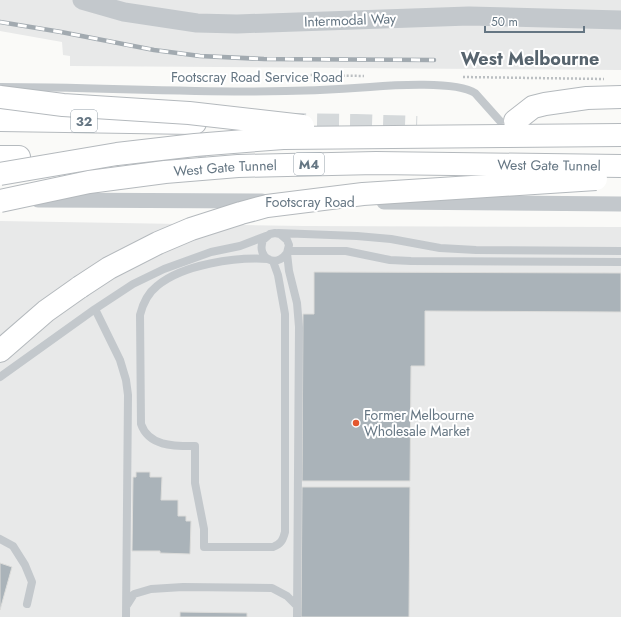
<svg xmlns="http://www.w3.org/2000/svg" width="621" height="617" viewBox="0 0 621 617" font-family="Jost,sans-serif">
  <rect width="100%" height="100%" fill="#fafaf8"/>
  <path fill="#e8e9e9" d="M0,0h621v70l-551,-4v-10l-7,-1 -1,-13 -62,-11z
    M0,221l304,5 317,1v390h-621z"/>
  <path fill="#aab3b9" stroke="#dcdcda" d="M314,272l307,1v39l-196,-1v55h-14l-1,115h-108l1,-167h11z
    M136,472h14v5h12l-1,23h17v16h8v5h5l-1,33 -30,-1v-2h-28l1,-74h3z
    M302,487h108l-1,130h-108z
    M0,563l12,4 -12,43z
    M180,612l67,1v4h-67z"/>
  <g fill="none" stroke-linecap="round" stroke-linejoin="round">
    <path stroke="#d5d9db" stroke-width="22" stroke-dasharray="22 11" stroke-linecap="butt" d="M284,124l72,1 61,2
      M132,159l74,2"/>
    <g stroke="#b5babe" stroke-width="24">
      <path id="primary" d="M0,120l195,3
        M0,157h19"/>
    </g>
    <g stroke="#b4b9bd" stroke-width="24">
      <path id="motorway" d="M515,121l18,-14 12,-3 42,-6 34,-1
        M503,136l118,-1
        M0,351l46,-40 34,-24"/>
    </g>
    <path stroke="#bbbfc2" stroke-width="2.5" stroke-dasharray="2 2" stroke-linecap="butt" d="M463,77l141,2
      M301,81l2,-3 6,-3 55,1"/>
    <path stroke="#c3c8cc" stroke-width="8" d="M0,87c123,0 247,10 370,0 23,-2 87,-6 105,6l25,28
      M278,233l79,3 34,3 49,9 36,2 145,1
      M288,251h58l44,9 21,1 210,1
      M287,253c-11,16 -31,5 -24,-13l7,-6 5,-1 5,1 7,6 2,5 -2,8 2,18 8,32 2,24 -2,290
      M268,259c-32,-2 -85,5 -111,27 -9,7 -14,17 -17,29l1,109c8,23 34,22 54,22v37l9,46v18h69c8,-3 10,-7 12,-15v-218l-7,-39 -5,-14
      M95,309l25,51 6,20 2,15 -2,222
      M0,377l95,-68 38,-25 31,-15 47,-17 29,-6 26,-10
      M0,539l13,7 12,19 7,17 -5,22
      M127,605l7,-11 17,-5 32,-2 89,1 15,8 10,10"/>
    <path stroke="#c3c8cc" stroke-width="15" d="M38,200l224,1
      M384,202l237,2"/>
    <path stroke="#c3c8cc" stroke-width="19" d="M82,0l42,12 73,11 40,1 232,-8 152,4"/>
    <use href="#primary" stroke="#fff" stroke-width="22"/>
    <use href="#motorway" stroke="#fff" stroke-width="22"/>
    <g stroke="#a2aab0" stroke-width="4.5">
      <path id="rail" d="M0,22l61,10 93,18 46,6 64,3 170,1"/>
    </g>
    <use href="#rail" stroke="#fff" stroke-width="3" stroke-dasharray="9" stroke-linecap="butt"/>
    <g stroke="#b4b9bd" stroke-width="24" stroke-linecap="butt">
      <g id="motorway-bridge">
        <path d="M0,97l63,8 126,8 114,13"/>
        <path d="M0,174l117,-20 78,-9 88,-7 220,-2"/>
        <path id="s1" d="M0,201l89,-19 76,-10 73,-6 138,-3 245,3"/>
        <path d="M80,287l29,-19 49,-25 33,-14 50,-16 26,-7 96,-12 233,-15"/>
      </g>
    </g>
    <use href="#motorway-bridge" stroke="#fff" stroke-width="22"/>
  </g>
  <circle fill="#e4572e" stroke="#fff" stroke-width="1.5" cx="356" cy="423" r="4"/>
  <g text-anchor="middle" stroke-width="4" stroke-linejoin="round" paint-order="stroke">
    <g fill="#fff" stroke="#939fa8" stroke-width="1">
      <rect x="71" y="110" width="26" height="22" rx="3"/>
      <rect x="294" y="153" width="30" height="22" rx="3"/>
    </g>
    <g font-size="13" font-weight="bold" fill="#657683">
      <text x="84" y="126">32</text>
      <text x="309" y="169">M4</text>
    </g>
    <g font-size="14" fill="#657683" stroke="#fff">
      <text transform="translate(350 20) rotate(-2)" y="5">Intermodal Way</text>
      <text x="257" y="82">Footscray Road Service Road</text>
      <text dy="5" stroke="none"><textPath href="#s1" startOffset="552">West Gate Tunnel</textPath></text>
      <text dy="5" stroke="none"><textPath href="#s1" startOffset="228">West Gate Tunnel</textPath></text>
      <text x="310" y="207">Footscray Road</text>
    </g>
    <g font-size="14" fill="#657683" stroke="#fff" text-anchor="start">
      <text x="364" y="420">Former Melbourne<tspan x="364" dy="16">Wholesale Market</tspan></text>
    </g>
    <g font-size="18" font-weight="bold" fill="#57646e" stroke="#fff">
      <text x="530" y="65">West Melbourne</text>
    </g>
  </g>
  <path d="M485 26v6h99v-6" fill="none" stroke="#657683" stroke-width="2"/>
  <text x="491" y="26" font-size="12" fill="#657683" stroke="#ffffff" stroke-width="3" paint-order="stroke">50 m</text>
</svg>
